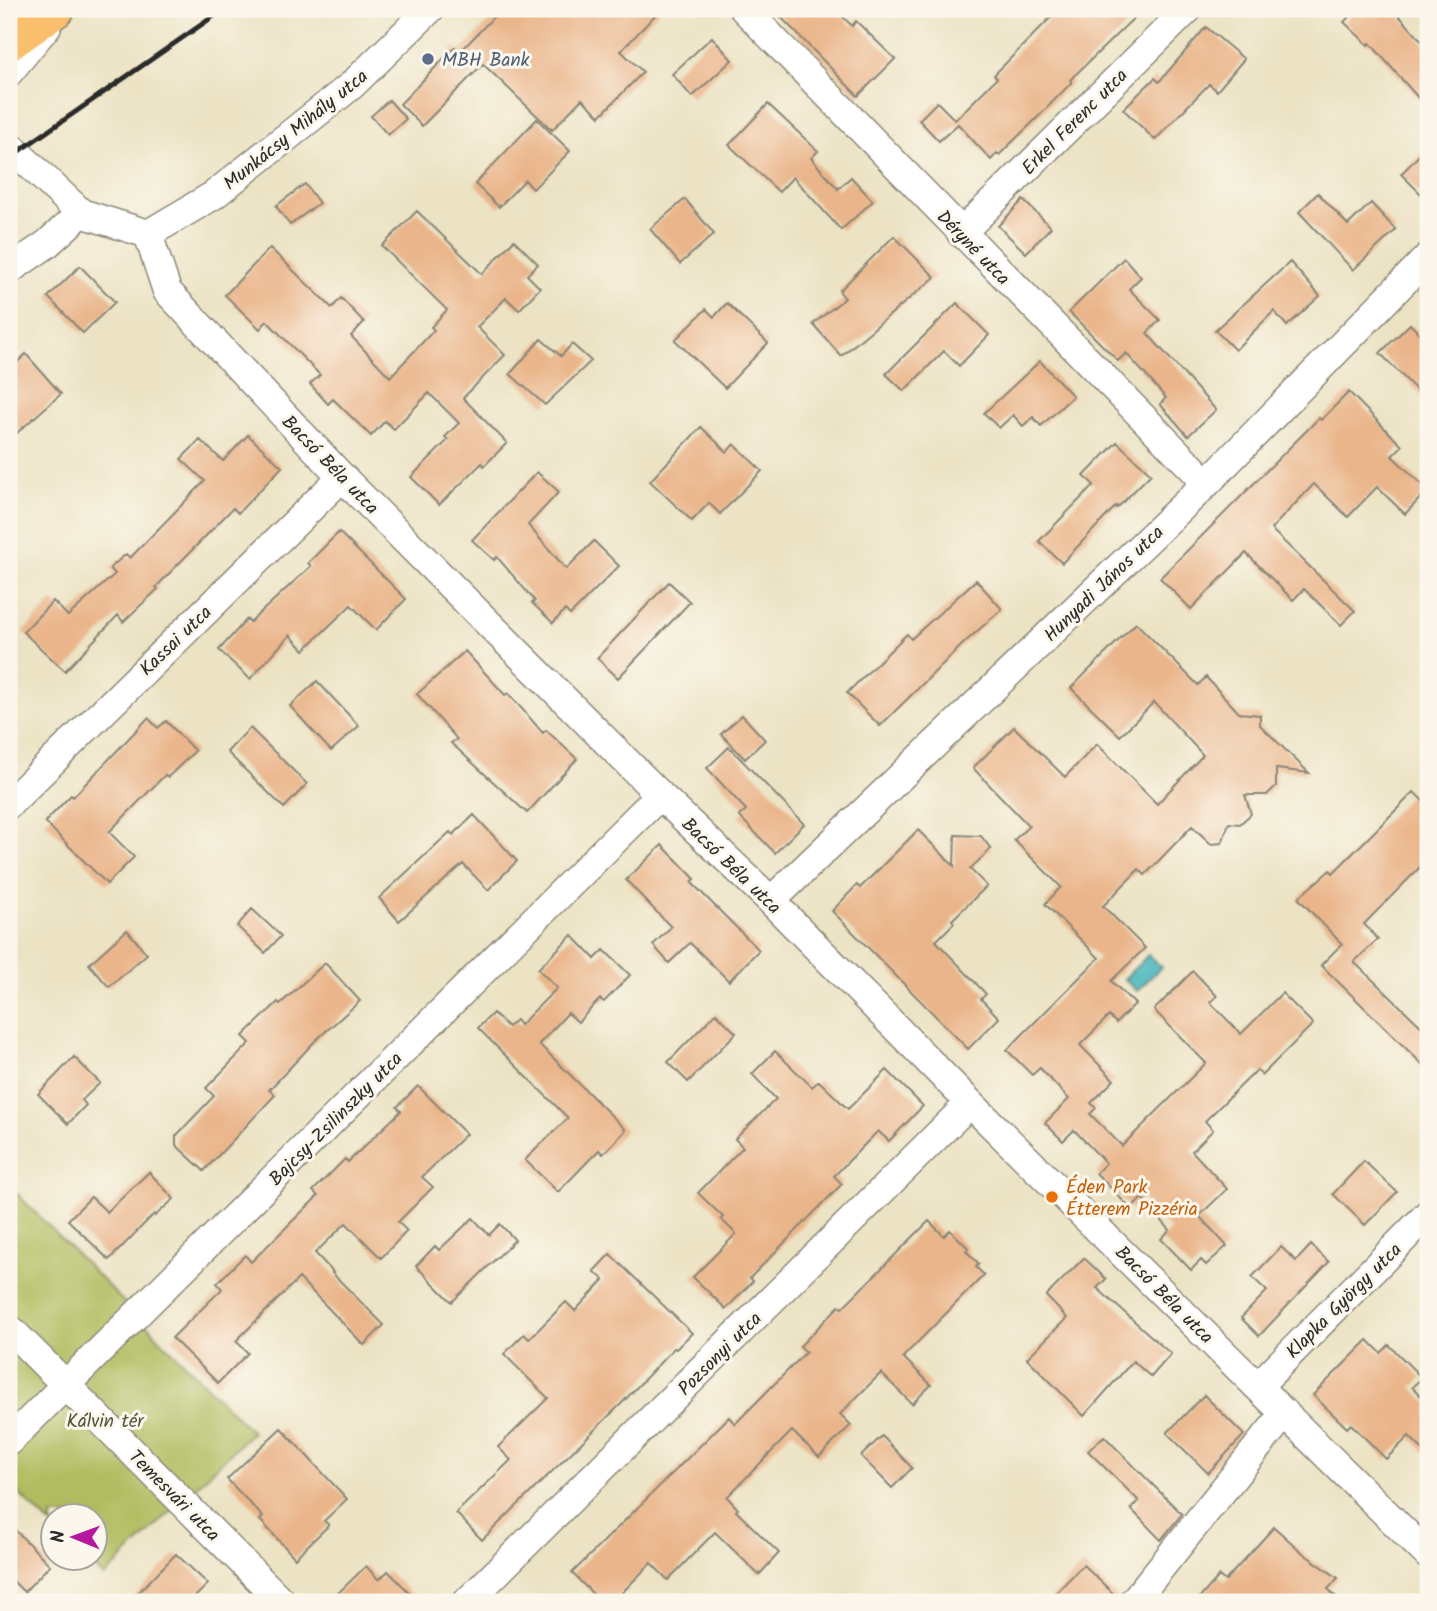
<svg xmlns="http://www.w3.org/2000/svg" width="1437" height="1611" viewBox="0 0 1437 1611" font-family="Kalam,sans-serif">
  <rect width="100%" height="100%" fill="#fbf7ec"/>
  <filter id="ink" filterUnits="userSpaceOnUse"><feTurbulence type="fractalNoise" baseFrequency=".0143" numOctaves="2"/><feDisplacementMap in="SourceGraphic" scale="14" xChannelSelector="R" yChannelSelector="G"/><feConvolveMatrix kernelMatrix="1 2 1 2 8 2 1 2 1" color-interpolation-filters="sRGB"/></filter>
  <filter id="wash" filterUnits="userSpaceOnUse"><feTurbulence type="fractalNoise" baseFrequency=".00686" numOctaves="4" result="noise"/><feDisplacementMap in="SourceGraphic" scale="28" xChannelSelector="R" yChannelSelector="G"/><feGaussianBlur stdDeviation="1.57" result="paint"/><feColorMatrix in="noise" values="0 0 0 0 0 0 0 0 0 0 0 0 0 0 0 0 0 1.4 0 .05"/><feComposite in="paint" operator="in"/></filter>
  <g filter="url(#wash)">
    <rect width="100%" height="100%" fill="#ece3c4"/>
    <path fill="#b0bc5e" stroke="#6e7444" stroke-width="2" d="M9,1186l243,246 -148,145 -18,-18 8,-1v-42h-42v10l-43,-42z"/>
    <path fill="#44b4ba" stroke="#387072" stroke-width="2" d="M1148,955l13,12 -24,24 -13,-12z"/>
    <g id="blocks">
      <path fill="#eab58a" d="M501,9h160l-40,42 22,21 -43,44 -18,-17 -30,31 -69,-66 -61,62 -22,-22 55,-57 5,5z
        M773,9h62l17,17 4,-5 39,38 -37,37z
        M1059,9h84l-73,71 2,2 -34,35 -39,38 -2,-2 -6,7 -33,-36 -19,17 -20,-21 18,-18 18,18 42,-42 -3,-3z
        M1357,9h36l35,39v61l-58,-66 -2,2 -24,-23z
        M1206,27l38,32 -27,32 -8,-7 -54,56 -32,-31 32,-31 4,4z
        M712,37l20,23 -40,37 -20,-23z
        M389,100l17,19 -18,16 -17,-19z
        M768,104l50,47 -7,7 27,31 13,-12 22,24 -32,29 -48,-53 -14,15 -50,-47z
        M537,119l33,32 -37,38 -8,-9 -26,27 -24,-23z
        M1428,146v55l-27,-27z
        M305,184l14,19 -29,22 -14,-19z
        M1318,193l30,32 23,-22 25,27 -43,40 -54,-58z
        M685,199l29,35 -34,30 -30,-35z
        M1023,200l28,27 -25,26 -28,-27z
        M417,211l65,63 32,-34 24,24 -11,11 13,13 -21,22 -13,-12 -29,29 28,28 -42,43 44,45 -23,23 -2,-3 -43,42 -28,-28 37,-37 -3,-3 14,-14 -30,-30 -35,36 -9,-8 -14,15 -38,-37 -5,5 -18,-20 10,-9 -53,-54 -7,8 -35,-34 45,-47 62,60 9,-10 23,24 -13,14 39,41 44,-47 -3,-3 16,-17 -65,-64z
        M894,236l41,41 -94,79 -28,-32 32,-26 -6,-7z
        M1124,258l17,19 -12,12 31,31 -13,13 69,77 -28,26 -28,-32 6,-6 -40,-45 -8,8 -49,-49z
        M1290,262l30,34 -33,30 -13,-15 -39,39 -20,-20z
        M80,266l35,36 -32,31 -35,-36z
        M727,303l41,40 -43,45 -50,-48 31,-31 8,8z
        M957,303l32,32 -30,31 -15,-15 -40,40 -18,-17z
        M1410,324l18,19v59l-48,-49z
        M541,339l20,17 11,-12 19,17 -46,44 -35,-31z
        M26,354l35,40 -52,46v-70z
        M1040,361l33,35 -32,30 -8,-9 -10,9 -10,-11 -14,13 -15,-15z
        M1349,392l53,54 -10,10 36,34 -23,24 -28,-27 -29,30 -34,-33 -43,45 84,82 -14,14 -37,-36 -11,11 -47,-47 -55,56 -31,-31 159,-160 2,2z
        M701,427l26,25 7,-8 28,27 -42,43 -11,-11 -17,18 -42,-40z
        M248,435l34,32 -44,46 -5,-5 -77,79 2,2 -35,33 -5,-7 -53,56 -42,-39 30,-31 15,15 47,-42 -5,-6 16,-14 4,4 75,-77 -24,-22 19,-19 23,21z
        M1117,442l34,32 -34,34 -1,-2 -54,57 -23,-22 55,-56 -10,-9z
        M537,472l22,20 -31,33 38,44 28,-28 25,25 -49,49 -5,-5 -12,13 -21,-20 3,-2 -38,-44 -3,3 -22,-20z
        M339,532l67,67 -30,31 -25,-25 -47,45 -14,-15 -40,44 -31,-29 28,-31 3,3 61,-56 -3,-3z
        M976,580l26,29 -38,34 -84,83 -33,-33 60,-59 4,5z
        M669,582l21,20 -72,76 -21,-20z
        M1136,623l62,62 8,-8 33,36 21,2v10l49,48 -33,-4v17l-9,9h-22l6,19 -11,10 -11,-1 -7,20 -11,1 -19,-18 -47,49 -6,-6 -36,37 42,42 -34,33 24,23 -19,19 -7,-7 -29,29 34,35 -23,23 5,5 -6,6 32,32 84,-83 -52,-53 39,-39 24,25 -7,6 31,32 41,-41 31,31 -51,51 -5,-5 -52,51 8,9 -21,21 35,38 -28,27 28,30 -21,19 -5,-5 -10,10 -30,-31 9,-9 -28,-32 -11,11 -35,-36 10,-10 -32,-33 -11,11 -18,-18 24,-24 -29,-31 -8,7 -25,-25 92,-92 -54,-54 16,-17 -47,-47 15,-14 -56,-58 41,-41 51,50 32,-33 60,60 46,-49 -49,-53 -34,34 -49,-48z
        M465,651l40,44 3,-2 35,40 3,-3 31,29 -50,54 -76,-70 6,-4 -40,-45z
        M317,681l42,45 -28,25 -41,-45z
        M742,715l23,25 -20,19 -24,-25z
        M148,718l10,10 8,-7 29,30 -27,26 -3,-2 -56,57 25,25 -27,27 -62,-62 26,-27 2,2z
        M250,728l57,56 -23,24 -57,-56z
        M729,747l75,77 -29,29 -36,-37 7,-6 -39,-42z
        M1414,792l14,14v53l-64,65 14,15 -24,23 74,71v37l-107,-105 21,-21 -44,-46 32,-28 3,3z
        M474,815l43,46 -29,29 -25,-26 -64,57 -20,-23 71,-66 3,3z
        M918,830l36,36 1,-31 26,1 10,13 -21,20 17,17 -35,34 2,3 -18,18 50,53 -5,5 18,19 -31,31 -136,-138 25,-26 3,3z
        M662,845l33,34 -4,3 68,68 -30,31 -39,-38 -21,20 -16,-18 18,-18 -45,-47z
        M252,909l29,27 -16,17 -28,-27z
        M127,930l20,24 -38,33 -20,-23z
        M572,935l23,24 9,-9 26,25 -26,27 -4,-3 -22,23 -10,-9 -29,31 87,86 -23,24 -4,-4 -41,42 -33,-32 43,-42 -90,-90 15,-15 15,14 8,-7 4,5 37,-37 -19,-19z
        M325,963l35,38 -44,39 -47,50 6,5 -71,76 -28,-26v-9l38,-40 -8,-8 44,-45 -7,-7 35,-34 2,2z
        M716,1013l20,20 -48,49 -20,-20z
        M775,1051l37,36 7,-6 29,28 39,-39 36,36 -34,35 -11,-10 -44,45 8,8 -92,94 3,3 -27,28 -33,-32 43,-43 -15,-15 2,-2 -25,-24 45,-46 -8,-8 41,-40 -24,-25z
        M74,1057l26,26 -18,17 4,5 -18,19 -30,-30z
        M418,1086l48,48 -44,43 11,10 -35,35 9,9 -26,27 -35,-35 -31,30 18,19 -1,1 52,52 -20,20 -65,-67 -63,63 12,12 -30,30 -46,-45 50,-49 -5,-6 28,-28 6,7 67,-66 -5,-5 32,-32 3,3 53,-51 -4,-4z
        M1364,1161l33,31 -32,33 -32,-31z
        M149,1172l25,27 -19,17 -1,-2 -45,46 -41,-40 23,-23 16,15z
        M473,1218l16,17 11,-11 15,16 -63,62 -36,-36 19,-20 4,4z
        M929,1221l15,15 6,-6 18,18 -2,3 13,13 -3,3 8,8 -81,82 28,28 -19,19 -31,-31 -41,41 11,11 -32,32 -27,-26 -65,66 11,12 -2,2 43,42 -20,22 -44,-43 -47,48 -17,-17 -38,39h-12l-29,-29 157,-156 6,7 71,-72 -6,-6 39,-40 3,2z
        M1311,1245l18,17 -70,74 -18,-18 26,-27 -15,-14 29,-30 15,14z
        M610,1254l82,79 -16,16 -2,-1 -52,55 -140,137 -26,-27 55,-53 -13,-13 50,-49 -44,-44 20,-20 5,5 37,-37 9,9 29,-31 -10,-9z
        M1084,1258l22,21 -9,9 74,66 -20,23 -18,-16 -49,55 -57,-58 40,-40 -21,-22z
        M1368,1340l13,13 8,-8 33,33 -10,9 16,16v52l-19,-19 -23,23 -35,-35 -4,4 -34,-33z
        M1204,1395l40,40 -36,38 -41,-40z
        M281,1428l66,71 -23,22 5,4 -34,33 -35,-38 3,-3 -36,-38z
        M882,1436l30,32 -20,20 -31,-32z
        M1104,1436l78,78 -21,26 -30,-31 8,-8 -51,-50z
        M9,1524l41,41 -26,27 -15,-15z
        M1274,1527l30,27 34,24 -10,11 13,13h-145l23,-26 6,5z
        M176,1554l32,30 -18,18h-61z
        M1083,1565l34,32v5h-70z
        M366,1566l13,14 9,-9 31,31h-90z"/>
    </g>
  </g>
  <g filter="url(#ink)">
    <use href="#blocks" fill-opacity="0" stroke="#8c8778" stroke-width="2"/>
    <g fill="none" stroke-linecap="round" stroke-linejoin="round">
      <g stroke="#8c8778" stroke-width="31">
        <path id="minor" d="M744,9l463,474
          M9,72l38,-46
          M9,145l72,68 67,21 19,57 175,186 318,318 111,106 199,202 458,452
          M961,233l227,-224
          M148,234l66,-39 138,-110 78,-76
          M9,270l38,-26 34,-31
          M9,804l333,-327
          M771,901l436,-418 221,-226
          M9,1328l273,274
          M1258,1386l170,-172
          M9,1441l651,-646
          M467,1602l503,-499
          M1133,1602l152,-189"/>
      </g>
      <g stroke="#8c8778" stroke-width="38">
        <path id="major" d="M9,43l48,-34"/>
      </g>
      <use href="#minor" stroke="#fff" stroke-width="28"/>
      <use href="#major" stroke="#f9bf6d" stroke-width="35"/>
      <path stroke="#2b2b2b" stroke-width="5" d="M9,158l215,-149"/>
    </g>
  </g>
  <circle fill="#5c6f8a" stroke="#fbf7ec" stroke-width="2.5" cx="428" cy="59" r="7"/>
  <circle fill="#e8710a" stroke="#fbf7ec" stroke-width="2.5" cx="1052" cy="1197" r="7"/>
  <g text-anchor="middle" stroke-width="6" stroke-linejoin="round" paint-order="stroke">
    <g font-size="19" fill="#4e5e75" stroke="#fbf7ec" text-anchor="start">
      <text x="442" y="66">MBH Bank</text>
    </g>
    <g font-size="19" fill="#2b2b2b" stroke="#fbf7ec">
      <text transform="translate(1074 121) rotate(-45)" y="7">Erkel Ferenc utca</text>
      <text transform="translate(295 129) rotate(-39)" y="7">Munkácsy Mihály utca</text>
      <text transform="translate(974 247) rotate(46)" y="7">Déryné utca</text>
      <text transform="translate(331 464) rotate(46)" y="7">Bacsó Béla utca</text>
      <text transform="translate(1103 583) rotate(-44)" y="7">Hunyadi János utca</text>
      <text transform="translate(175 640) rotate(-44)" y="7">Kassai utca</text>
      <text transform="translate(732 865) rotate(44)" y="7">Bacsó Béla utca</text>
      <text transform="translate(335 1118) rotate(-45)" y="7">Bajcsy-Zsilinszky utca</text>
      <text transform="translate(1165 1294) rotate(45)" y="7">Bacsó Béla utca</text>
      <text transform="translate(1343 1300) rotate(-45)" y="7">Klapka György utca</text>
      <text transform="translate(719 1353) rotate(-45)" y="7">Pozsonyi utca</text>
      <text transform="translate(175 1495) rotate(45)" y="7">Temesvári utca</text>
    </g>
    <g font-size="19" fill="#c56008" stroke="#fbf7ec" text-anchor="start">
      <text x="1066" y="1193">Éden Park<tspan x="1066" dy="22">Étterem Pizzéria</tspan></text>
    </g>
    <g font-size="19" fill="#53563a" stroke="#fbf7ec">
      <text x="105" y="1427">Kálvin tér</text>
    </g>
  </g>
  <rect width="1437" height="1611" fill="none" stroke="#fbf7ec" stroke-width="35"/>
  <g transform="translate(74 1537) rotate(271)"><circle r="33" fill="#fbf7ec" stroke="#a8a59f" stroke-width="2"/>
  <path d="M0-5L12 26L0 18L-12 26Z" fill="#b5179e"/>
  <text y="-10" font-size="19" font-weight="bold" text-anchor="middle" fill="#2b2b2b">N</text>
  </g>
</svg>
